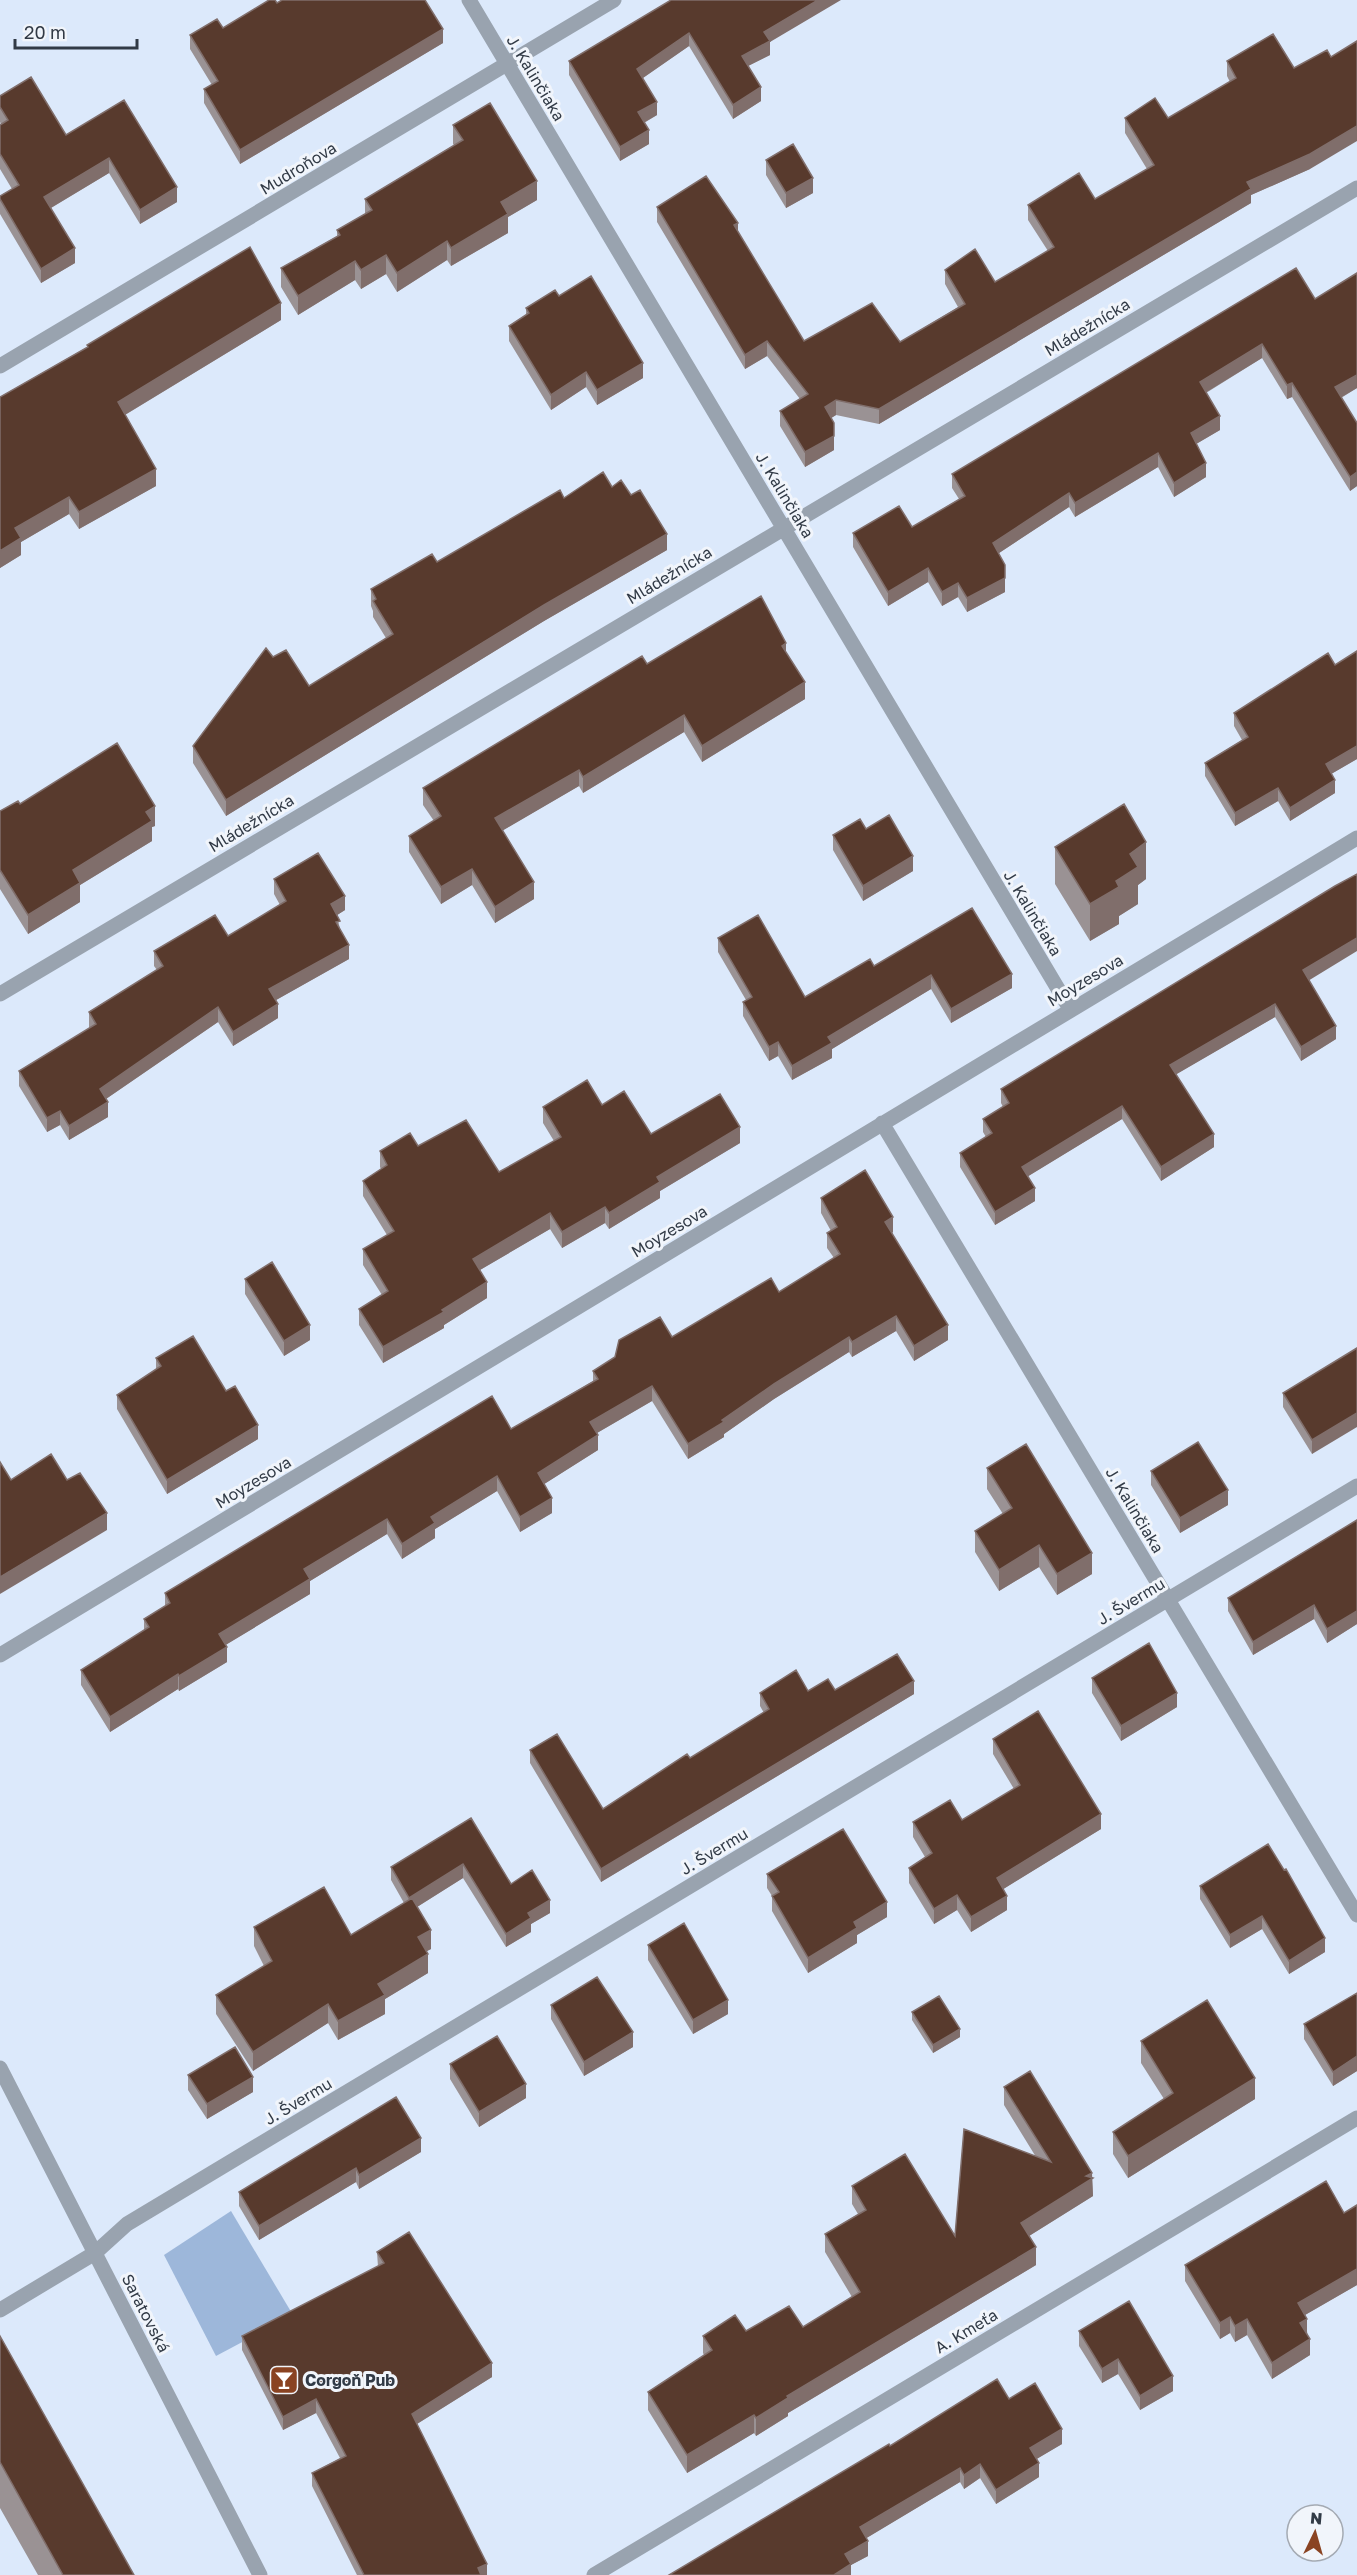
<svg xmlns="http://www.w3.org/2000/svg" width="1357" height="2575" viewBox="0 0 1357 2575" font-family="'Golos Text',sans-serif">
  <rect width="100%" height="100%" fill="#dce9fb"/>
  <path fill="#9db7da" d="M231,2211l62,104 -77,41 -52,-101z"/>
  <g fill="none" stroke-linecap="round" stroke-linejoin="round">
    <path stroke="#99a3af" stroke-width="15" d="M469,0l601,1009
      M0,366l614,-366
      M0,994l1357,-806
      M882,1123l475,792
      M0,1655l1357,-817
      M0,2068l260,507
      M0,2310l95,-57 32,-29 1230,-738
      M594,2575l763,-457"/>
  </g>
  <path fill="#9a9294" d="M671,0l99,42v13l-22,11 13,35 -28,18 -44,-73 -46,32 14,37 -13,8 5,21 -29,17 -51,-86v-14z
    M277,3l166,40 -203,121 -36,-61v-14l8,-4 -22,-36v-14l33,-7z
    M1227,61l83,108 -59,26v8l-372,221 -43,-9 -5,3 3,32 -29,17 -25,-41v-15l20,-12 -33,-43 -22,13 -88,-147v-15l81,25 66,109 96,1 58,-35 -13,-23v-14l50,12 53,-31 -20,-31v-15l67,-6 52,-30 -22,-36v-15h43l62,-36 -3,-6z
    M0,96l66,39 58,-35 53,102 -37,22 -31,-51 -58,35 24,55 -34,20 -41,-69v-18l12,-7 -12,-20v-44l1,-1 -1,-2z
    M453,125l84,75 -29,17v16l-57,33 -4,-6 -50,32 -11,-18 -25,15 -6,-9 -57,35 -17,-28v-19l56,-32v-6l28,-16v-15l89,-54 -1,-1z
    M766,160l47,33 -27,15 -20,-33z
    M1357,273v115l-16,10 16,25v63l-7,5 -58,-94 -5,2 -25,-41 -56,35 14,37 -24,14 10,33 -32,20 -16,-30 -83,50 -6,-10 -70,46 6,39 -38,20 -9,-15 -16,9 -14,-24 -40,24 -35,-59v-14l59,-6 47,-28 -7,-11v-14l363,-175z
    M559,296l84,82 -46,27 -11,-18 -35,23 -42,-69v-15l17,-11v-7z
    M281,320l-156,95 31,71 -77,43 -10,-15 -48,28v13l-21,13v-171l87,-50v-2z
    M612,487l55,63 -123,71 -318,195 -33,-53v-17l80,-89 36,29 77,-48 -13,-21v-6l-2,-5v-17l66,-27 127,-64z
    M1357,651v108l-26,15 4,19 -45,28 -12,-20 -43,25 -30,-50v-13l37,-23 -8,-14v-13l101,-48z
    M786,653l19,46 -103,63 -18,-30 -101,61 -4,-7 -76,44 31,69 -39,24 -23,-38 -31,19 -32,-52v-16l25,-15 -11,-16v-17l224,-124z
    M20,804l135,22 -3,1v14l-72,44v17l-52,32 -28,-45v-78z
    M866,829l47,42 -50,30 -30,-51v-15z
    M1055,847l91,32 -8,6v19l-19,12v8l-29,17 -35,-57z
    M274,879l71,31 -8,5 3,14 9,30 -73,41 2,18 -45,28 -15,-24 -112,77 2,18 -39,23 -9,-15 -13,7 -28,-46v-15l71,-43 -1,-1v-15l68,-42 -3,-4v-15l74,-15 52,-31 -6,-11z
    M718,938l87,59 69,-31 138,22 -61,35 -20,-34 -99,60v9l-40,22 -14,-24 -9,5 -26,-45v-14l3,-2 -28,-48z
    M1309,980l27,59 -35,22 -26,-44 -99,57 38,73 -53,34 -39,-62 -94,57 7,25 -40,24 -35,-58v-14l26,-16 -3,-5v-13l20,-12 -2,-4v-14z
    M602,1105l49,29 89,9 -80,48v7l-51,31 -4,-6 -43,25 -12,-19 -70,41 7,28 -43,27v3l-61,35 -24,-38v-16l23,-14 -19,-30v-16l24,-14 -24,-39v-15l18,-12 -1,-2v-16l38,-5 81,26 55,-31 -11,-18v-16z
    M821,1198l72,34 -1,1 56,107 -34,21 -18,-30 -44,26 -3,-5 -75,47 -50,35v3l-36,22 -36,-58 -55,32 1,17 -54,34 8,29 -32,19 -23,-41 -62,38v9l-33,21 -15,-25 -77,47v13l-85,51 2,17 -48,29 -1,-2 -68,43 -29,-47v-15l63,-40v-11l21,-13v-13l346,-164 82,-48v-10l186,-79 55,-34 -7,-10v-15l4,-2 -10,-18z
    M245,1279l65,61 -26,16 -39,-62z
    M1357,1348l-45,106 -29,-47v-14z
    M156,1358l70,33 32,48 -91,55 -50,-85v-14l39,-26z
    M987,1468l105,106 -35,21 -18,-28 -40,24 -24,-39v-21l28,-17 -16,-25z
    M1151,1471l77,34 -48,28 -29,-48z
    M1357,1520v104l-30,19 -13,-24 -61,36 -25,-44v-13z
    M1092,1678l85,29 -56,34 -29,-48z
    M835,1690l79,4 -313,188 -71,-119v-13l73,59 87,-51 74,-45 -4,-7v-13z
    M993,1739l108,90 -98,60 4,21 -36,22 -14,-22 -23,14 -25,-41v-15l16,-11 -12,-20v-15l49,-2 52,-31 -21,-35z
    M471,1818l40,66 39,29 -19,11v8l-25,15 -43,-69 -46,29 14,42 -5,2 2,22 -43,26v15l-47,26 -10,-17 -75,48 -37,-57v-19l48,-29 -10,-20v-19l97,8 53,-32 -13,-23v-13z
    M1284,1870l41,82 -36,22 -27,-45 -32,19 -30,-49v-13z
    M767,1874l120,43 -30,18v8l-49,30 -36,-62v-15l-5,-8z
    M648,1945l80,69 -35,20 -45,-74z
    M1357,1993v78l-24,15 -29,-47v-15z
    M551,2005l82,42 -49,29 -33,-57z
    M912,2012l48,25 -27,16 -21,-33z
    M1141,2041l114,58 -127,79 -15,-24v-22l51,-33 -23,-36z
    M450,2064l76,34 -47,29 -29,-48z
    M188,2075l65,17 -46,27 -19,-29z
    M1004,2087l88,91 1,18 -64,40 7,29 -248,148v3l-32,20 -2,-3 -67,40 -39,-63v-18l56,-37 -1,-2v-17l100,-9 49,-30 -27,-45v-18l33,-20 -6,-10v-18l103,50 81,-79 -32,-52z
    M421,2152l-62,37 -3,-7 -97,58 -20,-34v-14z
    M1357,2205v80l-52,30 5,40 -38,24 -25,-44 -12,7 -5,-9 -10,6 -35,-58v-16l159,-52z
    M377,2252l115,125 -75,47 70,151h-130l-45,-89v-13l28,-15 -24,-45 -33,17 -41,-80v-14l136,-69z
    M1079,2331l94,60 -33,19 -22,-36 -16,9 -23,-37z
    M0,2336l134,239h-96l-38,-67z
    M1009,2399l53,45 -26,15 3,18 -43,27 -16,-26 -16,11 -4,-7 -94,56 2,18 -17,9v10h-182l221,-129z"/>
  <path fill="#806e6b" d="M818,0h23l-71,42v13l-28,14v-13l22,-24z
    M443,29v14l-203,121v-14z
    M689,33v13l-52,36v-13z
    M761,87v14l-28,18v-14z
    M657,102v13l-19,11v-14z
    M1357,126v15l-47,28 -59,26v8l-372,221v-15l368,-227z
    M649,130v14l-29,17v-14z
    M109,158v15l-65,39v-15z
    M813,178v15l-27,15v-15z
    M537,181v19l-29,17v16l-57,33v-18l50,-46z
    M177,187v15l-37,22v-14z
    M738,223v14l-4,-12z
    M447,241v19l-50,32v-19z
    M75,248v15l-34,20v-14z
    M386,255v19l-25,15v-19z
    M355,261v19l-57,35v-19z
    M281,303v17l-163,99v-17z
    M767,341v15l-22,13v-14z
    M1262,344v14l-62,38v-14z
    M643,363v15l-46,27v-15z
    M586,372v15l-35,23v-15z
    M1357,375v13l-22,13v-14z
    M1292,383v14l-5,2v-14z
    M836,400v15l-11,7v-15z
    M1220,416v14l-29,17v-14z
    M834,436v14l-29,17v-15z
    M1158,453v14l-83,50v-14z
    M1206,463v14l-32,20v-14z
    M156,469v17l-77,43v-17z
    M1357,472v14l-7,5v-14z
    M1069,493v14l-76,50v-14z
    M69,497v17l-48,28v13l-21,13v-17l15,-23z
    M667,534v16l-123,71 -318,195v-16l318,-195z
    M928,568v14l-40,24v-14z
    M1005,578v14l-38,20v-14z
    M958,583v14l-16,9v-14z
    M786,643v17l-4,-14z
    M805,682v17l-103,63v-16z
    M684,715v17l-101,61v-16z
    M1357,746v13l-31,18v-13z
    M579,770v16l-84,49v-17z
    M1335,780v13l-45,28v-13z
    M1278,788v13l-43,25v-13z
    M155,806v20l-3,1v14l-72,44v17l-52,32v-19l45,-45 73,-58z
    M1146,842v37l-8,6v19l-19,12v8l-29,17v-37l26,-23 14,-27z
    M913,856v15l-50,30v-15z
    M472,869v16l-31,19v-17z
    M534,882v17l-39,24v-16z
    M345,896v14l-14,9v-15z
    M1357,938v13l-54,33v-14z
    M349,945v14l-80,45v-15z
    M1012,974v14l-61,35v-14z
    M931,975v14l-99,60v9l-40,22v-14l36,-29z
    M278,1004v14l-45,28v-14z
    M1275,1004v13l-105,61v-13z
    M218,1007v15l-118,81v-14z
    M1336,1026v13l-35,22v-14z
    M778,1042v14l-9,5v-14z
    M108,1102v15l-39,23v-14z
    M1122,1106v13l-100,61v-13z
    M60,1111v14l-13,7v-14z
    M740,1127v16l-80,48v7l-51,31v-16l48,-36z
    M1214,1134v13l-53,34v-14z
    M1035,1188v13l-40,24v-13z
    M605,1207v16l-43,25v-16z
    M550,1213v16l-77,45v-15z
    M893,1217v15l-8,5v-15z
    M487,1282v16l-43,27v3l-61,35v-16z
    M896,1316v15l-44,26v-15z
    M310,1325v15l-26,16v-15z
    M948,1325v15l-34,21v-15z
    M849,1337v15l-75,47 -50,35v3l-36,22v-15l86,-60z
    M652,1386v15l-62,36v-15z
    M1357,1413v14l-45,27v-14z
    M258,1425v14l-91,55v-14z
    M598,1435v15l-60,38v-15z
    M497,1476v15l-62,38v9l-33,21v-15l29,-27z
    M1228,1490v15l-48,28v-15z
    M552,1498v15l-32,19v-15z
    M107,1513v17l-107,64v-17z
    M387,1519v15l-77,47v13l-91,55v-15l85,-65z
    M1039,1545v22l-40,24v-21z
    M1092,1553v21l-35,21v-21z
    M1314,1605v14l-61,36v-13z
    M1357,1611v13l-30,19v-14z
    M227,1647v15l-48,29v-15z
    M178,1674v15l-68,43v-15z
    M914,1681v13l-313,188v-13z
    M1177,1693v14l-56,34v-15z
    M1101,1814v15l-104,64v-15z
    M463,1864v14l-54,34v-14z
    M957,1895v15l-23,14v-15z
    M1007,1896v14l-36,22v-15z
    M550,1900v13l-19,11v8l-25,15v-13l22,-21z
    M887,1902v15l-30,18v8l-49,30v-15l46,-36z
    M1262,1916v13l-32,19v-13z
    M431,1930v19l-13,7v-19z
    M1325,1938v14l-36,22v-13z
    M428,1954v19l-43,26v15l-47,26v-19l40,-37z
    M728,2000v14l-35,20v-14z
    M328,2004v19l-75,48v-19z
    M960,2029v8l-27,16v-8z
    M633,2032v15l-49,29v-14z
    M1357,2056v15l-24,15v-14z
    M253,2077v15l-46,27v-15z
    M1255,2078v21l-127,79v-22z
    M526,2084v14l-47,29v-15z
    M421,2138v14l-62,37v-14z
    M356,2168v14l-97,58v-14z
    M1092,2173l1,23 -72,45v-18z
    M1036,2247v18l-248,148v3l-32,20v-18l31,-22z
    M1357,2269v16l-59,34v-16z
    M1230,2317v16l-10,6v-16z
    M1247,2319v16l-12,7v-16z
    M1307,2319v16l-7,-12z
    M1310,2339v16l-38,24v-16z
    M1118,2359v15l-16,9v-14z
    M492,2363v14l-80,50v-13z
    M1173,2376v15l-33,19v-14z
    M316,2399v14l-33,17v-13z
    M754,2415v18l-67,40v-18z
    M1062,2429v15l-32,19v-15z
    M1039,2463v14l-43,27v-14z
    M980,2464v14l-16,11v-14z
    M960,2468v14l-100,60v-15z
    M868,2541v15l-17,9v10h-17l11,-21z
    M487,2564v11h-9v-7z"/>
  <path fill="#583a2d" stroke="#806e6b" stroke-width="1.5" d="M269,0h6l2,3 5,-3h143l18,29 -203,121 -36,-61 14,-8 -28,-46 27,-16 6,9z
    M671,0h147l-54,32 6,9 -28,15 19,31 -28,18 -44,-72 -52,36 20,33 -19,10 11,18 -29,17 -51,-86z
    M1273,34l21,34 33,-18 4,7 26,-16v85l-47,28 -63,28 4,7 -372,220 -43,-9 -11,7 9,16v13l-29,16 -25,-41 28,-17 -41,-53 -22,14 -88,-148 49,-31 32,47 -4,2 70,116 68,-38 28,39 65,-38 -20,-34 30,-21 20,33 59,-35 -26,-42 51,-32 16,26 59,-34 -29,-47 30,-20 13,20 68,-40 -9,-17z
    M31,77l35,58 58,-35 53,87 -37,23 -31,-52 -65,39 31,51 -34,21 -41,-70v-3l19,-11 -19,-31v-29l8,-5 -8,-13v-11z
    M490,103l47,78 -36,21 7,12 -57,34 -4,-7 -50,32 -11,-18 -25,15 -6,-9 -57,35 -17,-28 59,-33 -3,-5 35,-20 -7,-11 98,-59 -10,-15z
    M793,144l20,34 -27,15 -20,-33z
    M250,247l31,56 -163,99 38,67 -77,43 -10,-15 -54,31 6,10 -21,13v-154l88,-50 -1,-2z
    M1296,268l19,31 42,-26v102l-22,12 22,36v49l-7,5 -58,-94 -5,2 -25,-41 -62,38 20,34 -29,17 15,30 -32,20 -16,-30 -83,50 -6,-10 -76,50 12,22v13l-38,20 -9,-15 -16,9 -14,-24 -40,24 -35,-59 46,-27 13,21 53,-31 -13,-22z
    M591,276l52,87 -46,27 -11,-18 -35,23 -42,-69 20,-13 -3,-5 29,-18 4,6z
    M603,472l9,15 9,-7 10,15 9,-5 27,44 -123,71 -318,195 -33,-54 73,-98 7,9 13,-7 23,36 84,-52 -20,-33 3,-2 -5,-10 61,-35 5,8 123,-72 4,8z
    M761,596l25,47 -4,3 23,36 -103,64 -18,-31 -101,62 -4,-7 -84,48 39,64 -39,25 -23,-38 -31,18 -32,-51 32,-20 -18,-28 219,-132 5,8z
    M1357,651v95l-31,18 9,16 -45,28 -12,-20 -43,25 -30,-50 43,-26 -14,-24 94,-60 7,12z
    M117,743l38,63 -9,6 6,9 -79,49 7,13 -52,32 -28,-45v-59l18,-10 2,3z
    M1124,804l22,38 -16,12 8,13 -22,14 3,6 -29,17 -35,-57z
    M889,815l24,41 -50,30 -30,-51 27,-16 6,10z
    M318,853l27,43 -14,8 9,17 -4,1 13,23 -80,44 9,15 -45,28 -15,-25 -118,82 8,13 -39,24 -9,-15 -13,7 -28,-47 77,-47 -7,-12 74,-46 -9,-15 61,-36 13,21 58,-35 -12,-22z
    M1357,874v64l-54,32 33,56 -35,21 -26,-43 -105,61 44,69 -53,33 -39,-61 -100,61 13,21 -40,24 -35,-59 32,-20 -9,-14 26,-16 -8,-14 334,-203z
    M972,908l40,66 -61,35 -20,-34 -103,62 4,6 -40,23 -14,-24 -9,5 -26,-45 9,-5 -34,-59 40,-23 47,82 65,-38 4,7z
    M587,1080l15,25 22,-14 27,43 69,-40 20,33 -83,50 3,5 -51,31 -4,-6 -43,25 -12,-19 -77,46 14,23 -45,28 2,2 -61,35 -24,-38 29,-18 -25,-42 31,-18 -31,-50 24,-16 -7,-14 30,-18 8,13 48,-26 33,52 62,-35 -18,-30z
    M865,1170l28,47 -8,5 63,103 -34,21 -18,-30 -44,26 -3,-5 -75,47 -52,36 2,2 -36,22 -36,-58 -62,36 8,13 -60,38 14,25 -32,19 -23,-41 -66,41 4,6 -33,21 -15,-25 -83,50 6,10 -91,55 8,13 -48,29 -1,-2 -68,43 -29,-47 68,-43 -5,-8 26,-16 -5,-10 327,-197 19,33 87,-50 -5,-8 22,-14 4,-17 41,-23 12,20 99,-59 8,14 61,-38 -13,-21 10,-6 -16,-29z
    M272,1262l38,63 -26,16 -39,-62z
    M193,1336l33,55 9,-5 23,39 -91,55 -50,-85 44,-29 -5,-8z
    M1357,1348v65l-45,27 -29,-47z
    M1198,1442l30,48 -48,28 -29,-47z
    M1026,1444l66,109 -35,21 -18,-29 -40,25 -24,-39 37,-23 -25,-40z
    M51,1454l16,26 13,-7 27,40 -107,64v-115l11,18z
    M1357,1520v91l-30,18 -13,-24 -61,37 -25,-44z
    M1149,1643l28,50 -56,33 -29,-48z
    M897,1654l17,27 -313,188 -71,-119 27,-16 46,75 84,-55 3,4 79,-49 -9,-16 36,-23 12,21 20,-12 7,11z
    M1038,1711l63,103 -104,64 10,18 -36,21 -14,-22 -23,14 -25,-41 23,-15 -19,-31 37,-22 12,20 58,-35 -27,-46z
    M471,1818l40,66 21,-14 18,30 -22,13 3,5 -25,16 -43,-70 -54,34 -18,-31z
    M843,1829l44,73 -33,20 3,6 -49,30 -36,-62 7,-4 -12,-18z
    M1268,1844l16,26 2,-1 39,69 -36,23 -27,-45 -32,19 -30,-49z
    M324,1887l27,48 61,-37 19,32 -13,7 10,17 -50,30 7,11 -47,26 -10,-17 -75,48 -37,-57 56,-34 -18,-34z
    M684,1923l44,77 -35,20 -45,-75z
    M597,1977l36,55 -49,30 -33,-57z
    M1357,1993v63l-24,16 -29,-48z
    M939,1996l21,33 -27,16 -21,-33z
    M1207,2000l48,78 -127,78 -15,-24 60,-39 -32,-52z
    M497,2036l29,48 -47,28 -29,-48z
    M235,2047l18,30 -46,27 -19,-29z
    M1030,2071l62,102 -6,3 7,2 -72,45 15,24 -249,149 1,2 -32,20 -2,-3 -67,40 -39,-63 64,-42 -9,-14 32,-21 11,16 43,-25 14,21 57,-35 -35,-58 41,-24 -14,-24 53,-32 50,82 9,-107 87,33 -47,-75z
    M396,2097l25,41 -62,37 -3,-7 -97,58 -20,-34z
    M1326,2181l18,32 13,-8v64l-59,34 9,16 -7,4 10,16 -38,24 -25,-44 -12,7 -5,-9 -10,6 -35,-58z
    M409,2232l83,131 -80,51 75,150 -9,4 3,7h-117l-52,-102 34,-17 -30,-57 -33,18 -41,-81 142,-73 -7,-11z
    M1129,2301l44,75 -33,20 -22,-37 -16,10 -23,-38z
    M0,2336l134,239h-71l-63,-113z
    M997,2379l12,20 26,-16 27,46 -32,19 9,15 -43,27 -16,-26 -16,11 -4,-7 -100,59 8,14 -23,13 6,10 -17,11h-165l220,-131 1,2z"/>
  <defs>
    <g id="bar-square" transform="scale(1.5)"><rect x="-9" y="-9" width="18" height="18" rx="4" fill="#8a4322" stroke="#f1f5fb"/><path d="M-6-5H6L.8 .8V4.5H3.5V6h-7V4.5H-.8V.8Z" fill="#fff"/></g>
  </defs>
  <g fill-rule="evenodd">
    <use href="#bar-square" x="284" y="2380"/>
  </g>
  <g text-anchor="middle" stroke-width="6" stroke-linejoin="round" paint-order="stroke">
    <g font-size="16" fill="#313a46" stroke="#f1f5fb">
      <text transform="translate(536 78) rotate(59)" y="6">J. Kalinčiaka</text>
      <text transform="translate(298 168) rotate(-31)" y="6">Mudroňova</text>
      <text transform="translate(1087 327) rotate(-31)" y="6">Mládežnícka</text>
      <text transform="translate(785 495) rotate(59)" y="6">J. Kalinčiaka</text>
      <text transform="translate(669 575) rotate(-31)" y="6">Mládežnícka</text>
      <text transform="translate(251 823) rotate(-31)" y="6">Mládežnícka</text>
      <text transform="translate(1033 913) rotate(59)" y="6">J. Kalinčiaka</text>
      <text transform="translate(1085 980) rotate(-31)" y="6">Moyzesova</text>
      <text transform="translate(669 1231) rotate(-31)" y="6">Moyzesova</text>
      <text transform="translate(253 1482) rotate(-31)" y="6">Moyzesova</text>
      <text transform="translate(1135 1510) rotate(59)" y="6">J. Kalinčiaka</text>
      <text transform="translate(1131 1601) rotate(-31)" y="6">J. Švermu</text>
      <text transform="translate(714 1851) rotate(-31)" y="6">J. Švermu</text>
      <text transform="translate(298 2101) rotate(-31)" y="6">J. Švermu</text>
      <text transform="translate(146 2313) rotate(63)" y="6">Saratovská</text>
      <text transform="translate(966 2331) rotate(-31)" y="6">A. Kmeťa</text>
    </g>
    <g font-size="16" font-weight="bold" fill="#313a46" stroke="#f1f5fb" text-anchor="start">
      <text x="305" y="2386">Corgoň Pub</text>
    </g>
  </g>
  <g transform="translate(1315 2533) rotate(5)"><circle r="28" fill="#f1f5fb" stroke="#a4aab3" stroke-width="1.5"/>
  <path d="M0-4.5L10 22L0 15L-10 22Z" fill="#8a4322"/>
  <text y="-9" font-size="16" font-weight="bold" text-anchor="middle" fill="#313a46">N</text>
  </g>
  <path d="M15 39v9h122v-9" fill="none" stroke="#313a46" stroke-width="3"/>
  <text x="24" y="39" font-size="18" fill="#313a46" stroke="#f1f5fb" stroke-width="4.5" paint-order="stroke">20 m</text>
</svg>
